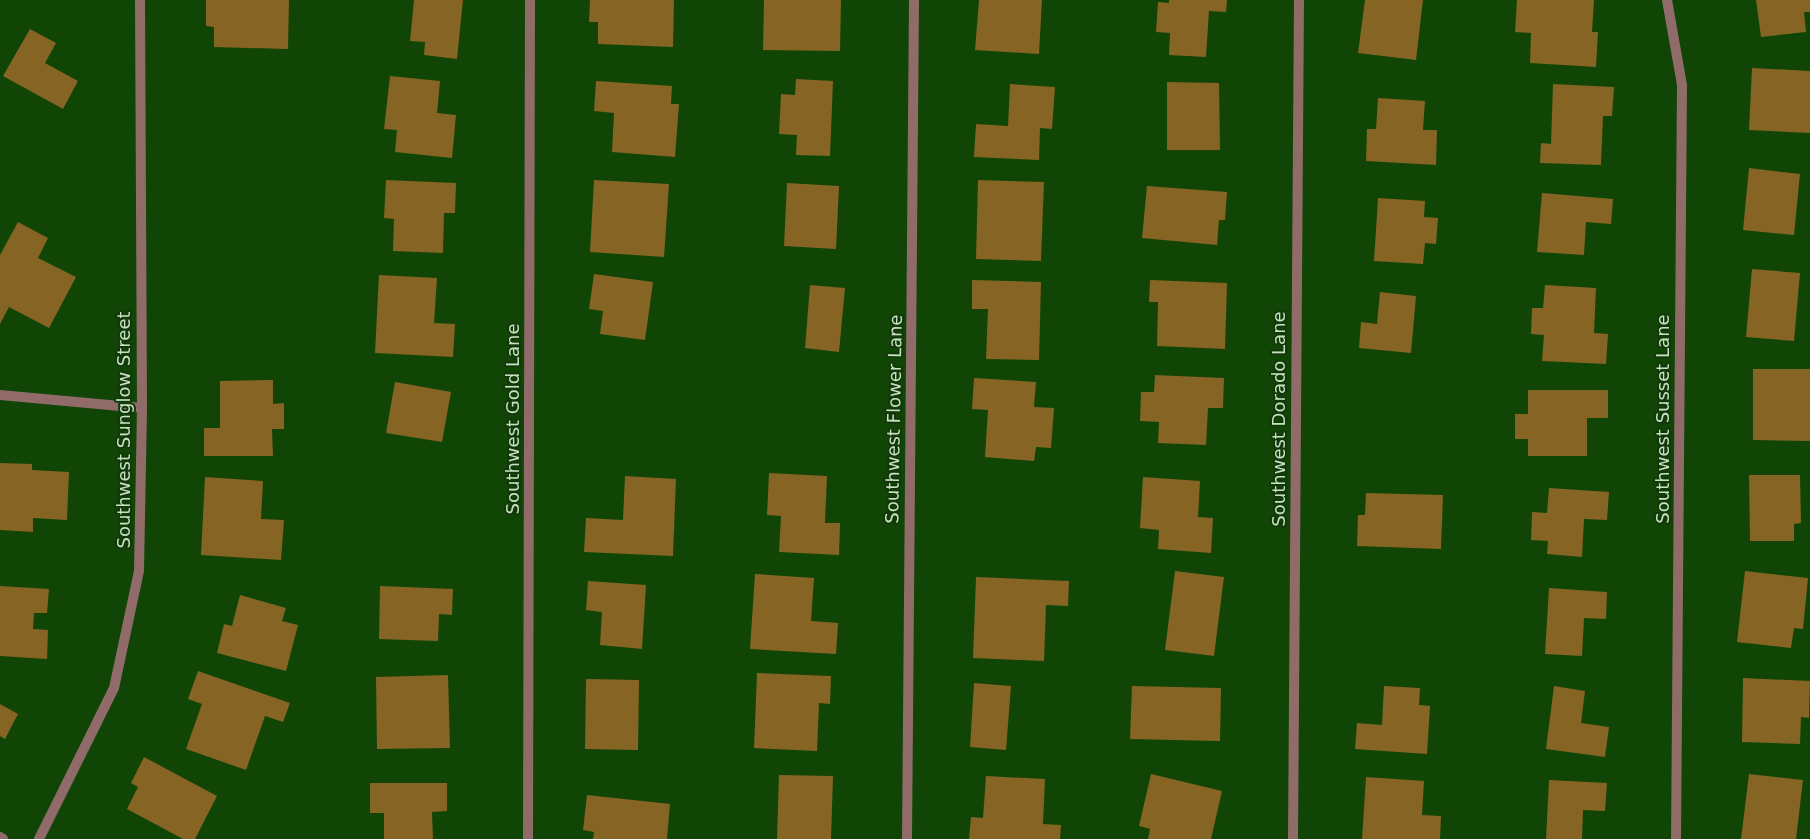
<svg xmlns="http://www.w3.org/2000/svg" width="1810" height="839" viewBox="0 0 1810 839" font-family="'DejaVu Sans',sans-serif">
  <rect width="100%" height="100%" fill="#114505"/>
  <path fill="#866424" d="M206,0h83l-1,49 -74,-2v-20l-8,-1z
    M414,0h49l-6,59 -33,-4 1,-13 -15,-1z
    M590,0h84l-1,47 -75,-3v-22h-9z
    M764,0h77l-1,51 -77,-1z
    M979,0h63l-3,54 -64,-4z
    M1169,0h58l-1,12 -17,-1 -3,46 -37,-2 1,-22 -14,-1 2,-30 11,1z
    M1365,0h58l-7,60 -58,-7z
    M1517,0h77l-2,32h6l-2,35 -66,-4 1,-30 -16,-1z
    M1756,0h54v12h-6l2,20 -45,5z
    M30,29l26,14 -11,20 33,18 -15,28 -60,-33z
    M1752,68l58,3v62l-61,-3z
    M390,76l50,5 -3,32 19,2 -4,43 -57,-6 2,-22 -13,-1z
    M796,79l37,2 -3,75 -34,-1 1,-20 -18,-1 2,-40 14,1z
    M596,81l76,5 -1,18h8l-4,53 -63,-5 2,-39 -20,-2z
    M1167,82l52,1 1,67h-53z
    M1010,84l45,3 -3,42 -12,-1 -1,32 -65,-3 2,-33 32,2z
    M1553,84l61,3 -2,29h-9l-2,49 -61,-2 1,-20 10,1z
    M1378,98l47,3 -2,29h14l-1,35 -70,-4 1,-32h9z
    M1749,168l51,6 -6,61 -51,-5z
    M386,180l70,3 -1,30h-11l-1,40 -50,-2 1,-32 -10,-1z
    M594,180l75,4 -5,73 -74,-5z
    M978,180l66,2 -3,79 -65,-2z
    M787,183l52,3 -3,63 -52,-3z
    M1147,186l80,6 -2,28h-6l-2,25 -75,-7z
    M1542,193l71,6 -2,25 -25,-2 -2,33 -47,-3z
    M1378,198l47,3 -1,16 14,1 -2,26 -11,-1 -2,21 -49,-3z
    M18,222l30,16 -10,20 38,19 -27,51 -40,-21 -9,17v-69z
    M1752,269l48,4 -6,68 -48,-4z
    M594,274l59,8 -8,58 -45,-6 3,-23 -14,-2z
    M379,275l58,3 -3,45 21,1 -2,33 -78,-4z
    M972,280l69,2 -2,78 -53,-1 2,-50h-16z
    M1150,280l77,3 -2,66 -68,-3 1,-44h-9z
    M810,285l35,3 -6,64 -34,-4z
    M1545,285l51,3 -2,45 14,1 -2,30 -64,-3 2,-26 -13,-1 1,-26h11z
    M1380,292l36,4 -5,57 -52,-5 2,-26 16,2z
    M1753,369h57v72l-57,-1z
    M1155,375l69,3 -1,30h-15l-2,37 -48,-2 1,-21 -19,-1 1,-29h13z
    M974,378l62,4 -2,25 20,1 -3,40 -15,-1 -2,14 -49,-4 3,-47 -16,-1z
    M273,380v24l11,-1v26h-12l1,27h-69v-28h16v-47z
    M395,382l56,10 -9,50 -56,-9z
    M1528,390h80v28h-21v38h-59v-17h-13v-25h13z
    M0,463l32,1v6l37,2 -2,48 -34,-2v14l-33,-2z
    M769,473l58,3 -2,47h15l-1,32 -60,-3 2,-36 -14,-1z
    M1749,475h51l1,48 -7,1v17h-44z
    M625,476l51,3 -3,77 -89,-4 2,-34 37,2z
    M205,477l58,4 -2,38 23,1 -3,40 -80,-5z
    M1143,477l57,4 -2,36 15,1 -2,35 -53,-4 1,-19 -19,-2z
    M1549,488l60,4 -2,28 -23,-1 -2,38 -35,-3 1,-13 -17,-1 1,-28 15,1z
    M1366,493l77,2 -2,54 -84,-3 1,-31h7z
    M1175,571l49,6 -10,79 -49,-6z
    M1745,571l63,7 -5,51 -9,-1 -3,20 -54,-6z
    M755,574l59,4 -3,43 27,2 -2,31 -86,-5z
    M976,577l93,4 -1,25 -22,-1 -2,56 -71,-3z
    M588,581l58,4 -4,64 -42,-4 2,-33 -16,-2z
    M0,586l49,3 -2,24h-13l-1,16 15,1 -1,29 -47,-3z
    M380,586l73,3 -1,26 -13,-1 -1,27 -59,-2z
    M1549,588l58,4 -1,27 -22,-1 -2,38 -37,-2z
    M240,595l46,13 -4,13 16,4 -12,46 -69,-18 7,-29 8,2z
    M198,671l92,32 -7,19 -18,-6 -19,54 -60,-21 16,-45 -14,-5z
    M757,673l74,3 -1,28 -11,-1 -2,48 -63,-3z
    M448,675l2,73 -73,1 -1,-72z
    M1743,678l67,3 -1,37 -8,-1 -1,27 -58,-2z
    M586,679l53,1 -1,70 -53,-1z
    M974,683l37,3 -5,64 -36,-3z
    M1132,686l89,2 -1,53 -90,-2z
    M1384,686l36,2 -1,17 11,1 -3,48 -72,-5 2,-26 25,2z
    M1554,686l31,5 -4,32 28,4 -4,30 -59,-8z
    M0,704l18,10 -13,25 -5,-3z
    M144,757l73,39 -22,43h-12l-56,-30 11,-22 -7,-4z
    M1151,774l71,17 -11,48h-63l2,-10 -11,-3z
    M1749,774l54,6 -7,59h-55z
    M779,775l54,1 -2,63h-54z
    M986,776l59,3 -2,45 18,1 -1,14h-91l2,-22 12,1z
    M1366,777l58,4 -2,34 19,1 -1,23h-78z
    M1549,780l58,3 -2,28 -22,-1 -1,29h-36z
    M370,783h77v28l-15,1 1,27h-49v-26h-14z
    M587,795l83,9 -3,35h-74l1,-7 -11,-2z"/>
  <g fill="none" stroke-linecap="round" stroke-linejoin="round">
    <path stroke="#916b6a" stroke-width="10" d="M1667,0l15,85 -6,754
      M0,395l142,13
      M0,837l3,2
      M39,839l75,-151 25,-117 3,-163 -2,-408
      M528,839l2,-839
      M907,839l7,-839
      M1293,839l6,-839"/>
  </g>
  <g text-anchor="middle" stroke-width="4" stroke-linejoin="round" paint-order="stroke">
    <g font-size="18" fill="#c6e1c0" stroke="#12380a">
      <text transform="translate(513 419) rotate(-90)" y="6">Southwest Gold Lane</text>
      <text transform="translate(894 419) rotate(-89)" y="6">Southwest Flower Lane</text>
      <text transform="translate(1279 419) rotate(-90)" y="6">Southwest Dorado Lane</text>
      <text transform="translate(1663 419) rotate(-90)" y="6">Southwest Susset Lane</text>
      <text transform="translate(124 430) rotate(-90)" y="6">Southwest Sunglow Street</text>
    </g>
  </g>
</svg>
